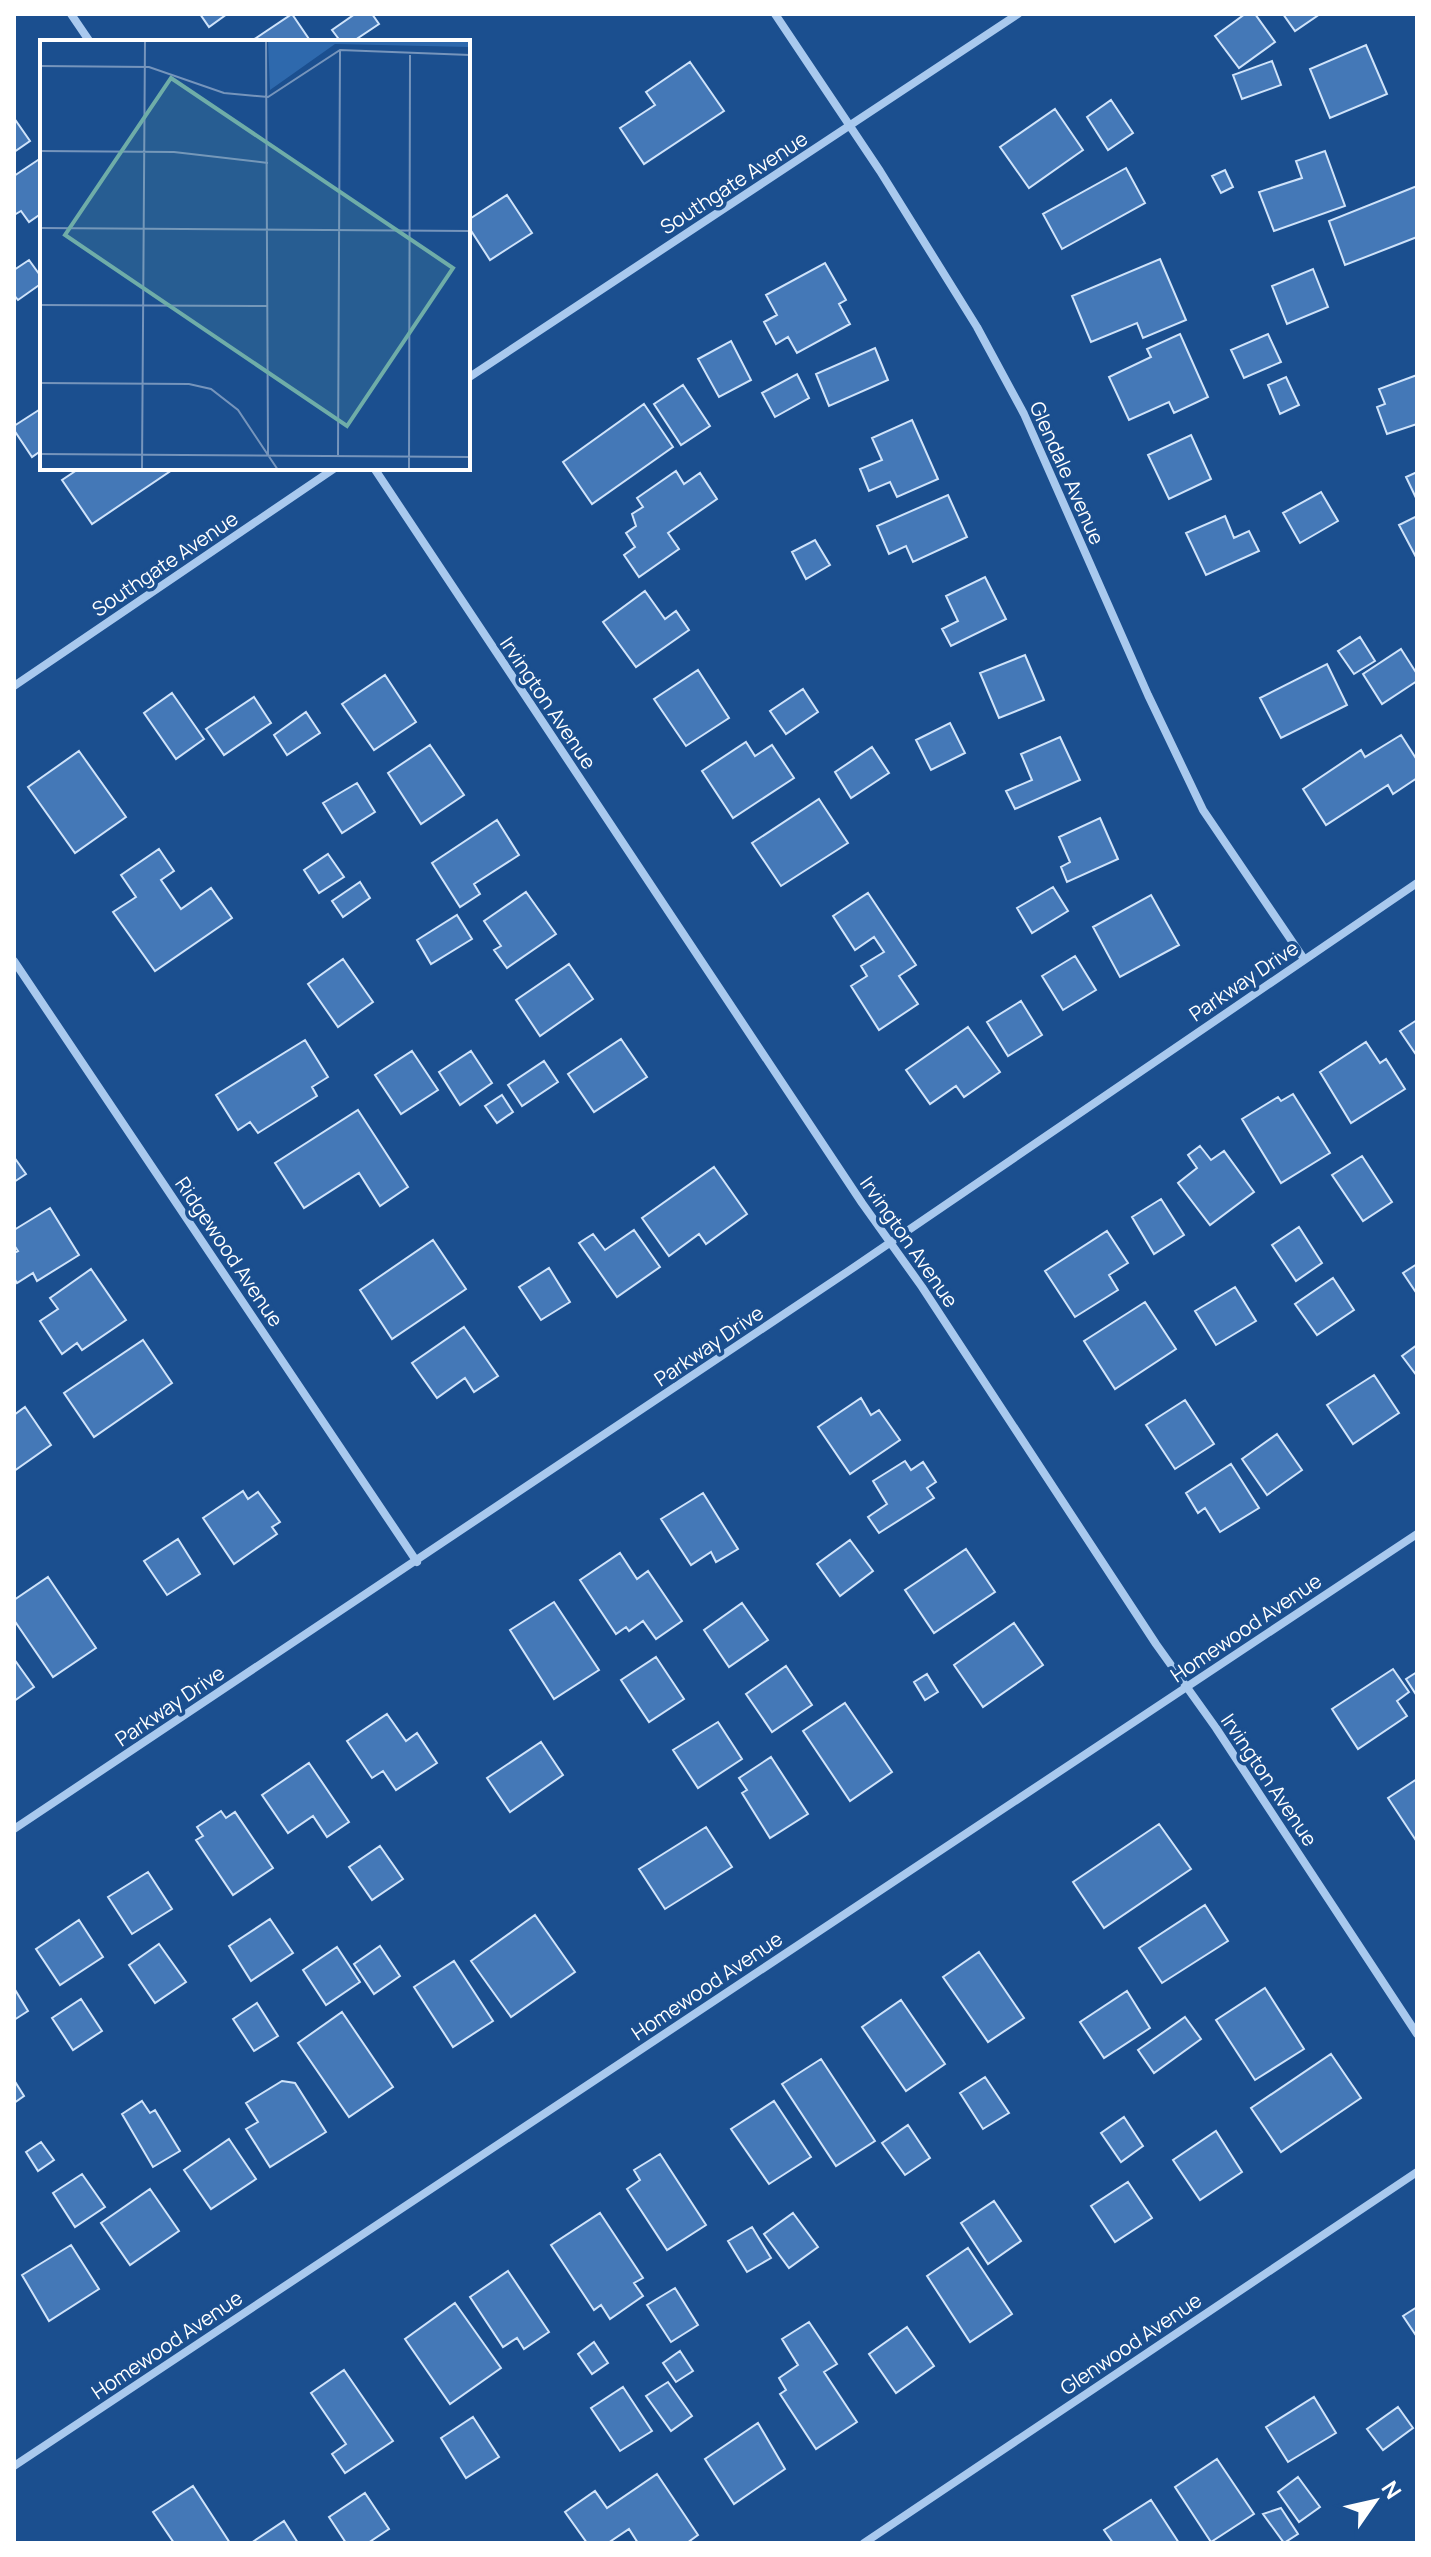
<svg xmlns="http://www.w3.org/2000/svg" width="1431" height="2557" viewBox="0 0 1431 2557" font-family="Manrope,sans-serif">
  <rect width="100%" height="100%" fill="#1b4f8f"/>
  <path fill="#4478b7" stroke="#cfe3fa" stroke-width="2" d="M200,14h27l-18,13z
    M292,14l19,28h-61z
    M355,14h17l7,10 -27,18h-11l-9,-12z
    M1245,14h10l20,28 -36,26 -24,-32z
    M1283,14h37l-25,17z
    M1366,45l21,49 -57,24 -20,-49z
    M1272,61l9,24 -39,14 -9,-24z
    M690,62l34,49 -80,53 -24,-36 35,-23 -9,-13z
    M1111,100l22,33 -25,17 -21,-33z
    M1055,109l28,41 -54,38 -29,-41z
    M14,118l16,23 -16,11z
    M1325,151l20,55 -71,25 -15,-39 43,-14 -6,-17z
    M41,158l1,55 -13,9 -8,-11 -7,4v-39z
    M1126,168l19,35 -83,46 -19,-35z
    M1225,170l8,17 -12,6 -9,-17z
    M1417,186v51l-72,28 -16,-44z
    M507,195l25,38 -42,27 -22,-34v-6z
    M1160,259l26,61 -43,18 -6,-15 -46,19 -19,-46z
    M29,260l13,18v5l-24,17 -4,-5v-25z
    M825,263l21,37 -7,4 11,20 -53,29 -9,-16 -12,7 -12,-22 13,-7 -11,-20z
    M1313,269l15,38 -41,17 -15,-38z
    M1180,334l28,63 -34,16 -5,-11 -40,18 -20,-43 42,-20 -4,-8z
    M1268,334l13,28 -37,16 -13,-28z
    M731,341l20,39 -32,17 -21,-38z
    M875,348l13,32 -59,26 -13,-32z
    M797,374l12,24 -34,19 -13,-24z
    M1417,375v49l-30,10 -10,-27 8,-3 -6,-15z
    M1286,377l13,28 -19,9 -12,-29z
    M683,385l27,41 -29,19 -27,-41z
    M644,404l29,43 -81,57 -29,-42z
    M42,408v42l-10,7 -18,-27v-4z
    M912,420l26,59 -41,18 -7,-15 -21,9 -9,-22 22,-9 -10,-22z
    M1191,435l20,44 -42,20 -21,-44z
    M80,468h95l-83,56 -30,-44z
    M676,471l8,13 16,-11 17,26 -49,34 11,16 -40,28 -15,-22 11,-8 -9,-14 10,-7 -4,-12 11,-7 -6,-9z
    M1417,472v28l-11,-23z
    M1321,492l17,29 -38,22 -17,-30z
    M948,495l19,42 -54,25 -7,-16 -17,8 -12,-28z
    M1225,516l9,22 15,-7 10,20 -53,24 -20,-42z
    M1417,516v43l-18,-34z
    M815,540l15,25 -24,14 -14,-27z
    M985,577l21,42 -55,27 -9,-17 16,-8 -12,-25z
    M645,591l20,28 11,-8 13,19 -53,37 -33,-45z
    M1360,637l15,24 -21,13 -16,-23z
    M1401,649l16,25v7l-35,23 -19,-30z
    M1025,655l19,45 -45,18 -19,-45z
    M1327,664l20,41 -66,33 -21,-40z
    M698,670l31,48 -43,28 -32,-47z
    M385,675l31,47 -42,28 -32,-46z
    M803,689l15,23 -32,22 -16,-23z
    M172,693l32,46 -28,20 -32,-46z
    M254,697l17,26 -47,32 -18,-26z
    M306,712l14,21 -33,22 -13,-20z
    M950,723l15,30 -34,17 -15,-30z
    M1401,735l16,25v18l-24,16 -5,-9 -62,40 -23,-36 58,-39 4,7z
    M1060,737l20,43 -65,29 -9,-18 26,-11 -11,-26z
    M746,742l9,14 17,-11 22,33 -61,40 -31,-47z
    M430,745l34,50 -43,29 -33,-51z
    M872,747l17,26 -38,25 -16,-26z
    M79,751l47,66 -51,36 -47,-66z
    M357,783l18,29 -33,21 -19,-30z
    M819,799l29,44 -67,43 -29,-43z
    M1100,818l18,41 -51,23 -6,-15 9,-5 -11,-25z
    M497,820l22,35 -45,29 6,10 -20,13 -28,-44z
    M159,849l15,22 -13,9 20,29 30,-21 21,30 -77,53 -42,-59 23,-15 -15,-22z
    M328,854l16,23 -25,16 -15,-23z
    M360,882l10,16 -27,19 -11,-16z
    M1053,887l15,24 -36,22 -15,-25z
    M526,892l30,42 -49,34 -13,-18 7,-4 -17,-25z
    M868,893l48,72 -17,11 19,28 -39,26 -28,-44 16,-10 -6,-10 23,-14 -10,-15 -19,13 -22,-34z
    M1151,895l28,50 -59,32 -27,-50z
    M457,915l15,24 -41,25 -14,-24z
    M1075,956l21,34 -33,20 -21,-34z
    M343,959l30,43 -35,25 -30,-43z
    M569,964l24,35 -53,37 -24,-36z
    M1021,1001l21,34 -34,21 -21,-34z
    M1417,1020v36l-17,-25z
    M968,1027l32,45 -36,25 -8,-11 -26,18 -24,-34z
    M621,1039l26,38 -53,35 -26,-38z
    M305,1040l23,37 -16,10 5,9 -59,37 -8,-11 -12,8 -22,-35z
    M1366,1042l14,21 6,-4 19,30 -54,34 -31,-51z
    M412,1051l26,39 -37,24 -26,-39z
    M471,1051l21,32 -32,22 -21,-33z
    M544,1061l14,21 -36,24 -14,-21z
    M1293,1094l37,59 -49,30 -39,-64 36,-22 3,4z
    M502,1095l11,17 -16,11 -12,-17z
    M358,1110l50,77 -28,19 -21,-33 -55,35 -29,-45z
    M1200,1146l11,14 13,-9 30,41 -44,33 -32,-42 19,-15 -9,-13z
    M1362,1156l30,46 -29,19 -31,-46z
    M14,1157l12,17 -12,8z
    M714,1167l33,47 -41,30 -7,-10 -30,22 -27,-38z
    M1161,1199l23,36 -30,19 -22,-37z
    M50,1208l29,47 -42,26 -4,-8 -16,10 -3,-5v-25l4,-2 -4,-6v-15z
    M1299,1227l23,36 -26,18 -24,-36z
    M634,1230l26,37 -43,30 -38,-54 14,-9 12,16z
    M1107,1231l21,32 -19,12 9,15 -43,27 -30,-46z
    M433,1240l33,49 -74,50 -32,-49z
    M1417,1264v30l-14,-21z
    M549,1268l21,34 -29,18 -22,-33z
    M91,1269l35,51 -44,30 -5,-7 -15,11 -22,-33 18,-12 -8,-11z
    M1333,1278l21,32 -37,25 -22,-31z
    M1235,1287l21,34 -40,24 -21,-34z
    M1145,1302l31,47 -61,40 -31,-48z
    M464,1327l34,49 -24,16 -9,-14 -28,20 -25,-35z
    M143,1340l29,43 -78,54 -30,-44z
    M1417,1345v31l-15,-20z
    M1374,1375l25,38 -46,31 -26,-39z
    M861,1398l10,17 8,-5 21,30 -50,34 -32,-47z
    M1185,1400l29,44 -39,25 -29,-44z
    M25,1407l26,38 -37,26v-56z
    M1277,1434l25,36 -35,25 -25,-36z
    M905,1461l6,9 12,-8 13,20 -9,6 7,10 -55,35 -11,-16 19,-13 -14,-23z
    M1231,1464l28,44 -39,24 -15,-24 -7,5 -12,-20z
    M243,1491l5,8 10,-7 22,30 -8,5 5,7 -43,30 -31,-46z
    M703,1493l35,56 -22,13 -5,-10 -20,13 -30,-46z
    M178,1539l22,35 -33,21 -23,-34z
    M850,1540l23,31 -33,25 -23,-32z
    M966,1549l29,43 -61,41 -29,-43z
    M620,1553l17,26 11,-8 34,50 -26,18 -13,-18 -14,10 -3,-4 -10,7 -36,-54z
    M48,1577l48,71 -43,29 -39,-57v-20z
    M554,1602l45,68 -45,29 -44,-69z
    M742,1603l26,37 -39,27 -25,-37z
    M1014,1623l29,42 -60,42 -29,-42z
    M656,1657l28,42 -35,23 -28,-42z
    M14,1659l20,28 -20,14z
    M786,1666l26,39 -40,27 -26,-38z
    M1393,1669l16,23 -12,9 10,15 -49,33 -26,-40z
    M1417,1672v24l-11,-17z
    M927,1674l11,18 -13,8 -11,-18z
    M845,1703l47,69 -42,29 -47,-70z
    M387,1714l19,27 11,-8 20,30 -41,27 -13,-19 -11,7 -25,-37z
    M718,1722l24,37 -44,29 -25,-38z
    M541,1742l22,33 -53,37 -23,-34z
    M771,1757l37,57 -38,24 -28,-45 5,-3 -8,-12z
    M309,1763l40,59 -22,15 -14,-21 -25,17 -26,-38z
    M1417,1779v63l-29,-44z
    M221,1811l5,7 9,-6 38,56 -40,27 -37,-55 7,-4 -6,-9z
    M1159,1824l32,45 -87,59 -31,-46z
    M706,1827l26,40 -67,42 -26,-40z
    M380,1846l23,33 -31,21 -23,-33z
    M148,1872l24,37 -40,25 -24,-37z
    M1205,1905l23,36 -66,42 -23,-35z
    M535,1915l40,57 -64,45 -40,-56z
    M270,1919l23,34 -42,28 -22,-35z
    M79,1920l24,37 -43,28 -24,-36z
    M159,1944l27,38 -31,21 -26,-38z
    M380,1946l20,30 -26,18 -20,-30z
    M337,1947l23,35 -34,23 -23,-35z
    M979,1952l45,66 -36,24 -45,-65z
    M454,1961l39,60 -40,26 -39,-60z
    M14,1988l14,23 -14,9z
    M1265,1988l39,61 -49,31 -39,-60z
    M1127,1991l23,37 -46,30 -24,-36z
    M81,1999l21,32 -29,19 -21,-32z
    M901,2000l44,64 -39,27 -44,-64z
    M257,2003l21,33 -24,15 -21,-32z
    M342,2012l51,75 -44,30 -51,-74z
    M1185,2017l16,22 -47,34 -16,-23z
    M1331,2054l30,44 -80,54 -30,-44z
    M821,2059l54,82 -39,25 -54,-82z
    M985,2077l24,36 -26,16 -23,-36z
    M14,2080l10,16 -10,7z
    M282,2081l13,2 31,49 -56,35 -24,-38 12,-7 -12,-19z
    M142,2101l8,12 5,-3 25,41 -27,16 -31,-53z
    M774,2101l37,56 -42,27 -38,-55z
    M1124,2117l19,29 -22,16 -20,-29z
    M908,2125l22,33 -25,17 -23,-32z
    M1216,2131l26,41 -42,28 -27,-40z
    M229,2139l27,40 -45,30 -27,-39z
    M41,2142l13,18 -16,11 -12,-19z
    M660,2154l46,71 -39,25 -40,-61 13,-9 -6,-10z
    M82,2174l23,33 -30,20 -22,-34z
    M1128,2182l24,36 -37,24 -24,-36z
    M150,2189l29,42 -49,34 -29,-42z
    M994,2201l27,40 -33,23 -27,-41z
    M600,2213l43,65 -9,5 9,13 -33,23 -9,-14 -7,5 -43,-65z
    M793,2213l25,34 -29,21 -25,-34z
    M752,2227l19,31 -24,14 -19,-31z
    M71,2245l28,44 -50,32 -27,-46z
    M968,2248l44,66 -42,28 -43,-66z
    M508,2271l41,61 -25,17 -7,-11 -14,9 -33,-50z
    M675,2288l23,37 -27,17 -24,-37z
    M455,2303l46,65 -51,36 -45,-65z
    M1417,2307v30l-14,-21z
    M809,2322l28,42 -13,8 33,50 -41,27 -36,-55 6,-4 -7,-12 19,-13 -16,-26z
    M907,2327l27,39 -38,27 -27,-39z
    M594,2342l14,21 -16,11 -14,-20z
    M680,2351l13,20 -17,11 -13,-19z
    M344,2370l49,71 -48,32 -13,-19 14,-10 -35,-51z
    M668,2382l24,34 -21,15 -25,-35z
    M623,2387l29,44 -32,20 -29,-43z
    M1314,2397l22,36 -48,29 -22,-35z
    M1398,2407l15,21 -30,22 -16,-21z
    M473,2417l26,40 -33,21 -25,-40z
    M758,2423l27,46 -51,35 -29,-45z
    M1217,2459l37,55 -43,28 -36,-55z
    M657,2474l41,61 -11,8h-49l-9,-14 -21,14h-21l-22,-31 30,-21 12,17z
    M1298,2477l22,30 -21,15 -21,-30z
    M193,2486l37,57h-56l-21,-31z
    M365,2493l24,36 -21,14h-22l-17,-26z
    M1151,2500l28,43h-66l-9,-13z
    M1281,2508l17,26 -14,9 -21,-29z
    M284,2521l14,22h-47z"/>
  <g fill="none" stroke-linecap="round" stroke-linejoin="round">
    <path stroke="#a9c9ee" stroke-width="8" d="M71,14l19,28
      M775,14l105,157 97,156 47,87 124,281 55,115 101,149
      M468,378l550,-364
      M374,468l488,735 60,84 234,357 60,84 201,306
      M14,686l321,-218
      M14,961l403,601
      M14,1829l833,-557 570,-389
      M14,2466l1403,-932
      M864,2543l553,-371"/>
  </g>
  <g text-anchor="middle" stroke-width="7" stroke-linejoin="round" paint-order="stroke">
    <g font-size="20" fill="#fff" stroke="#1b4f8f">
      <text transform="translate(734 183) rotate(-33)" y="7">Southgate Avenue</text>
      <text transform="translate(1067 473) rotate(66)" y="7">Glendale Avenue</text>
      <text transform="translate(165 564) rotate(-34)" y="7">Southgate Avenue</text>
      <text transform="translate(548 703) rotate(56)" y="7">Irvington Avenue</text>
      <text transform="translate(1244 981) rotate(-34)" y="7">Parkway Drive</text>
      <text transform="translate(909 1242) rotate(55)" y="7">Irvington Avenue</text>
      <text transform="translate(229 1252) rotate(56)" y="7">Ridgewood Avenue</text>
      <text transform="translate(709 1346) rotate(-34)" y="7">Parkway Drive</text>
      <text transform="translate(1246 1628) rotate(-34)" y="7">Homewood Avenue</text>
      <text transform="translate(170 1706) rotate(-34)" y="7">Parkway Drive</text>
      <text transform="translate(1269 1780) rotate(56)" y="7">Irvington Avenue</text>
      <text transform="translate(707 1986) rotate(-34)" y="7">Homewood Avenue</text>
      <text transform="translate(1131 2344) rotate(-34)" y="7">Glenwood Avenue</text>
      <text transform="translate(167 2345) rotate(-34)" y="7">Homewood Avenue</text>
    </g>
  </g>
  <g transform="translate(40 40)">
    <rect width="430" height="430" fill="#1b4f8f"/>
    <path d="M228,0h202v7l-135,-3 -65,46z" fill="#2e69ad"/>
    <path fill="none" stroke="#7695bc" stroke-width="2" d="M226,0l2,415M0,26l109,1 75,26 44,4 72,-47 130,5M0,111l134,1 94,11M0,188l430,3M0,265l228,1M0,343l149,1 22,5 27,21 40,60M0,414l430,3M298,415l2,-405M102,430l3,-430M369,430l1,-415"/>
    <path fill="#6fada8" fill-opacity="0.15" stroke="#6fada8" stroke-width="4" d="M131,38l282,190 -106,158 -282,-191z"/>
    <rect width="430" height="430" fill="none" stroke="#fff" stroke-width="4"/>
  </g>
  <rect width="1431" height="2557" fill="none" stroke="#ffffff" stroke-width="32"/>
  <g transform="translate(1375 2501) rotate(56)" stroke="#1b4f8f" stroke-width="6" paint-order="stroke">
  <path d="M0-6L14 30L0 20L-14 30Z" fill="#ffffff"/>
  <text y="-12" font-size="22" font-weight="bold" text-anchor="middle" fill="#ffffff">N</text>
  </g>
</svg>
